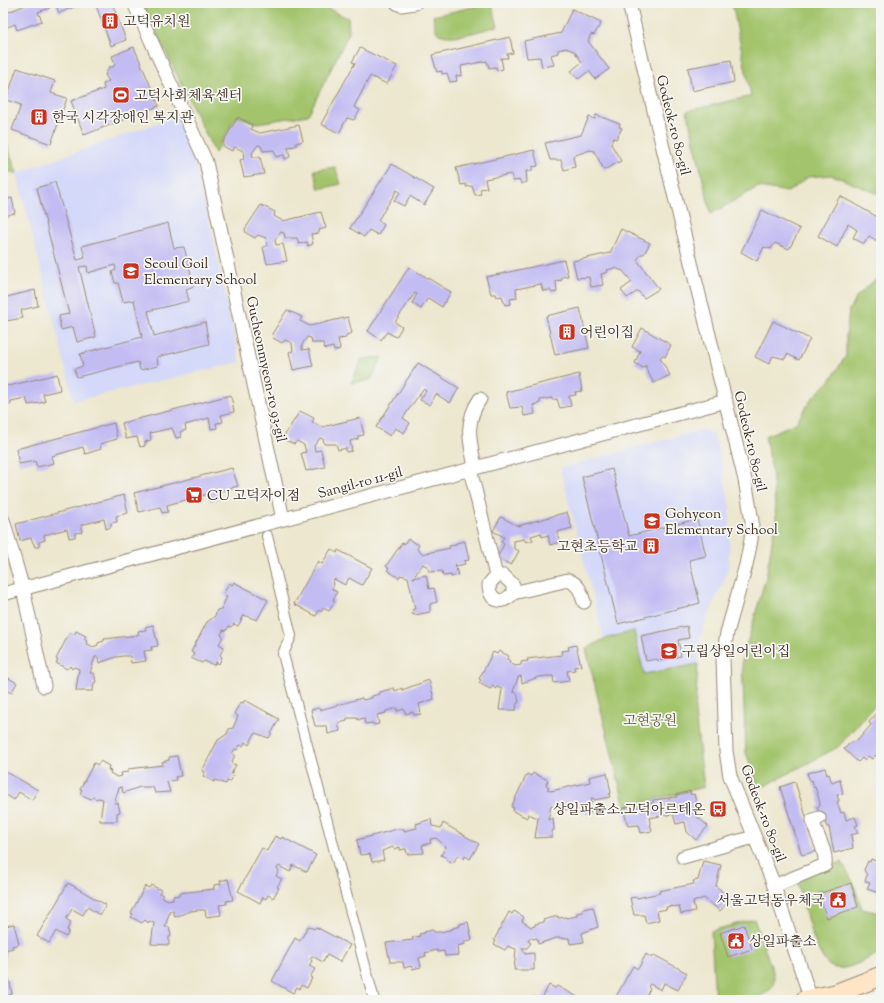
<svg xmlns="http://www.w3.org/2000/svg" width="884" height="1003" viewBox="0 0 884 1003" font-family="'Sorts Mill Goudy','Noto Serif KR',serif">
  <rect width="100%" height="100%" fill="#f6f6f2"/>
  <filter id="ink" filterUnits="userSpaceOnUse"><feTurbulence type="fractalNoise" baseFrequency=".025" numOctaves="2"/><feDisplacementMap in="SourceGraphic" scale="8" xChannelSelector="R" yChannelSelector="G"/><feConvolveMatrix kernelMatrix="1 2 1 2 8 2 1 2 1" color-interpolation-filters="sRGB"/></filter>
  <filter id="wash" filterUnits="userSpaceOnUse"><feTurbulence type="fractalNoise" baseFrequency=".012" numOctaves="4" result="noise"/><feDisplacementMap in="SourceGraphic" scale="16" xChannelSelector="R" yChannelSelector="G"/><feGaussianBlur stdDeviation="0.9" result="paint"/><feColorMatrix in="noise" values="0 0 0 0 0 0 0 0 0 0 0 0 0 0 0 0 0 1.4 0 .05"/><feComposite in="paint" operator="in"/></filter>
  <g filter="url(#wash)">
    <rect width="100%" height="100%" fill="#ece7ce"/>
    <path fill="#d4d8f9" d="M177,116l23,64 40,182 -166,39 -57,-228z
      M701,430l10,3 6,10 13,62 -1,59 -5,17 -18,39 -6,18 -2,26 -54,10 -10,-43 -30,8 -44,-171z"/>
    <path fill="#a3c46c" stroke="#6f7745" d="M142,3h174l32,15 1,15 -41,82 -51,8 -20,-7 -22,37z
      M491,3l7,23c-13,3 -52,17 -61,6 -2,-4 -3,-11 -4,-16z
      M732,3h149v192l-49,-20 -24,2 -20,15 -30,-5 -47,27 -24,-103 64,-15z
      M3,133l14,40 -14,-2z
      M335,167l6,17 -22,5 -5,-19z
      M881,275v423l-43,49 -75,40 -6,-4 -11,-30 -4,-92 24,-84 10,-59 -4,-48 -7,-34 31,-13 16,-25 17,-16 17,-26v-20l3,-26 9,-15z
      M382,357l-11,23 -20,3 11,-24z
      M634,631l10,43 54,-10 -3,49 9,74 -79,20 -39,-158 18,-10z
      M842,862l12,22 8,25 18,4 1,39c-13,6 -35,21 -49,15 -17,-6 -31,-72 -36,-90z
      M754,919l19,53c9,31 -40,28 -58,28l-4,-69z"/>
    <g id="blocks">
      <path fill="#c3bcf3" d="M31,3h17l2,5 -12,4 4,9 -25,9 -2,-6 -12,5v-15z
        M55,3h29l-25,10z
        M95,3h17l14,37 -15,6z
        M572,9l29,14 -7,12 -3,-1 -3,7 21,28 -14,10 -6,-8 -11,8 -7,-8 11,-9 -8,-11 -8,-3 -8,2v3l-7,2 3,10 -12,2 -2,-10 -13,1 -3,-17 37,-8z
        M510,37l3,16 -6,1 1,4h-7l2,11 -6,2 -1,-4 -7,1 -2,-7 -26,5 1,9 -6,1 1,5 -7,1 -3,-9 -5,1v-3l-5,1 -5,-17z
        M134,47l25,59 -75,29 -13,-34 33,-12 -1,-5 6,-3 -4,-6 4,-8h4l2,-3 -3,-8z
        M360,48l37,18 -10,18 -17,-8 -16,31 6,3 -6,10 -7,-2 -8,15 -18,-9 34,-61 -3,-1z
        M731,60l3,22 -42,9 -4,-23z
        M17,68l38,13 -4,12 16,5 -16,46 -39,-14 9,-25 -15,-5z
        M596,115l24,9 -1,3 3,1 -6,11 -3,-1 -2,6 10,17 -17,9 -10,-19 -4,-1 -17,6 2,11 -11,3 -3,-10h-11l-5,-17 36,-8 8,-18 6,2z
        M238,117l14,8 -1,4 9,4 39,-8 4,16 -7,2v3l-8,1 2,10 -5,2 -1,-4 -8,2 -2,-7 -11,1 -2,-5 -3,-1 -6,8 1,4h7l4,17 -20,3 -4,-17 4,-1 -1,-8 -8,-4 -3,4 -9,-5v-4z
        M534,150l4,16 -6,1v4h-6l1,11 -6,2 -1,-4 -7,1 -2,-7 -26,5 2,9 -7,1 1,5 -6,1 -3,-9 -6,1v-3l-5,1 -5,-17z
        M392,164l42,25 -10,16 -14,-9 -6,10 -10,-5 6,-9 -3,-2 -19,30 6,5 -6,10 -9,-5 -5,7 -14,-9z
        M55,182l22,78 8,-2 -3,-12 86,-23 6,25 10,-1 10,39 -8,3 3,12 -41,10 6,25 51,-14 4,22 -52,13 1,9 -18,4 -2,-8 -61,15 -3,-8 9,-3 -3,-12 62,-17 -8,-37 -11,2 -5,-19h-3l-3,-11 4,-2 -1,-5 -27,8 -1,-7 -8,1 17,70 -19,5 -4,-15 -12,3 -2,-14 10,-2 -32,-126z
        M840,196l41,23v15l-4,7 -8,-5 -5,8 -11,-6 4,-8 -9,-6 -11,23 -19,-11z
        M12,198l3,15 -12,3v-16z
        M261,205l14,7 -1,4 9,5 38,-9 5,16 -7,2v3l-8,1 2,10 -5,2 -1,-4 -8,2 -2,-6h-12l-1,-5 -3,-1 -6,8 1,5 7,-1 4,17 -20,3 -4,-17 4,-1 -1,-8 -8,-3 -3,3 -9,-5 -1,-4z
        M762,210l38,19 -11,20 -14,-6 -4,6 -7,-2 -7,14 -16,-9z
        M621,229l29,14 -6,11h-3l-4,6 22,29 -15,9 -6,-7 -11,7 -6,-8 11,-8 -9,-11 -8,-3 -8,2 1,2 -7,2 2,11 -12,2 -2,-10 -12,1 -4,-17 37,-8z
        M564,260l4,16 -6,1v3l-6,1 1,11 -5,1 -2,-3 -7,1 -2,-7 -25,5 1,9 -7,1 1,5 -6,1 -3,-9 -5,1 -1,-3h-5l-5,-17z
        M409,267l42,25 -9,15 -14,-9 -7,11 -9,-6 5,-9 -2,-1 -20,29 7,5 -6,10 -9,-5 -6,8 -13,-9z
        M35,290l3,16 -17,4 2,8 -17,3 -3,-7v-16z
        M580,308l9,40 -34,7 -9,-39z
        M287,310l15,7 -2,4 10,5 38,-9 4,16 -6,2v3l-8,1 2,10 -6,2 -1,-4 -8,2 -2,-6h-11l-1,-5 -4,-1 -5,8v5l7,-1 4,17 -20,4 -4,-18 4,-1 -1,-8 -7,-3 -3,3 -9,-5 -1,-4z
        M773,321l37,18 -11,21 -12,-6 -2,5 -12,-3 -4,8 -14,-7z
        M642,328l29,17 -6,12 -3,-2 -2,3 10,17 -16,8 -8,-14v-4l-3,3 -8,-5 5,-12 -8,-4z
        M418,363l41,25 -9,15 -14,-9 -6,11 -10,-5 6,-9 -3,-2 -20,29 7,5 -6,10 -9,-5 -5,8 -14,-9z
        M57,374l3,16 -17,4 2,8 -17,3 -2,-7 -15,3v3l-1,1 -7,-4v-17l6,2z
        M579,374l3,17 -7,1 1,3 -7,1 2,10 -11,2 -3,-9 -5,1v-2l-12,2v3l-7,2 2,9 -11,2 -2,-9 -12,1 -4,-16z
        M231,395l3,17 -13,3 2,7 -7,1 1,5 -6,1 -2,-11 -24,7 1,5 -6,2 1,5 -5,1 -4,-10 -22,5 1,7 -6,2v4l-5,1 -3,-10 -11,2 -4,-16z
        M300,411l14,7 -2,4 10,5 38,-9 4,17 -6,1v3l-8,2 2,10 -6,1v-4l-8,2 -2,-6h-12l-1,-5 -3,-1 -6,8 1,5 6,-1 4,17 -19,4 -5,-18 5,-1 -2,-7 -7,-4 -3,3 -9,-4 -1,-4z
        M114,423l3,16 -17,5 1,5 -16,5 -2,-7 -31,9 2,7 -17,4 -2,-6 -16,3 -3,-15z
        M232,468l6,18 -22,6 2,7 -8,2 -2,-7 -41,11 1,7 -6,1 -2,-6 -21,5 -5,-19z
        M612,469l17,67 68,-17 9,37 -17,4 11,43 -82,21 -36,-147z
        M124,495l4,18 -12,3 1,6 -6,1v4l-5,2 -2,-10 -23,6 1,7 -7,1v4l-6,1 -2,-9 -23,6 1,5 -6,2v5h-4l-4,-9 -11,3 -4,-17z
        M567,512l5,16 -15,4 3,10 -10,3 -2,-10 -6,2 -1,-4 -10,3 2,4 -7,2 -2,-3 -10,2v7l5,3 -8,14 -14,-7 7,-14 -3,-2 3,-5 -11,-6 8,-14 17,9z
        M408,539l11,6 -2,4 5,5 28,-6 -1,-2 7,-1v-2l9,-2 4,19 -5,1 1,3 -8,2 -2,-2 3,11 -7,2v-2l-8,1 -1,-5 -13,1 -1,-5 -5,-3 -10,14 13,-3 3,14 5,-1 3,14 -7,2v8l-15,3 -3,-1 1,-5h2l-7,-32 -8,-2 -1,3 -12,-8 2,-2 -3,-2 16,-23 2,1z
        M331,549l6,4 1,-3 34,18 -10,17 -13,-7 -4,7 -11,-6 -1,2 1,3 -2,5 5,3 -4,8 2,1 -6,10 -6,-3 -2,4 -2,-2 -3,6 -22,-12 24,-43 4,3z
        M234,582l34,18 -11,20 -13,-5 -6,11 -4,-2 -3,3 -2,-1 -3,5 -3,-1 -2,5 2,2 -4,7 5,3 -4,8 2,2 -3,7 -3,-2 -2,3 -10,-4 -2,2 -11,-5 3,-4 -3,-2 16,-30 8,-6 2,-6 4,-1 6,-12 -4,-2 6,-12 3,2z
        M153,625l5,21 -7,1 1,3 -8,1 2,10 -15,2 -1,-7h-7l-7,1 -17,6 -1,-6h-3l-5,16h4l2,9 -2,1 -1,8h-17l3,-22 -5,-2 -2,2 -2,-3 -3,3 -11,-6 2,-3 -2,-1 14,-27 4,3 2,-4 10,5 -2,3 3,2 -1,2 7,4 5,-2v-2l6,-2v-2l35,-4 -1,-4 8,-1 -1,-3z
        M687,626l2,12 -11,2 3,16 -23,5 -1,-2 -11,2 -5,-25z
        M576,645l5,21 -7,1 1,3 -8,1 2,10 -15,2 -1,-7h-7l-7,1 -17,6 -1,-7 -3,1 -5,15 4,1 2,9 -2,1 -1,7h-17l3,-21 -5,-2 -2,2 -2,-3 -3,3 -11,-6 2,-3 -2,-1 14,-27 4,2 2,-3 10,5 -2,3 3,2 -1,2 7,3 5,-1v-3l7,-1 -1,-2 35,-4 -1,-4 8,-1 -1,-3z
        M3,675l14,8 -6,10 -8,-5z
        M429,680l5,19 -15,5 2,10 -7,1 -1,-3 -7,2 -2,-5 -7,2v-3l-11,3v2l-9,2 2,9 -5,1 -1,-2 -8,1 -1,-6 -6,2 -1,-2h-10v3l-9,2 2,8 -12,3 -1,-8h-12l-4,-16 7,-2 2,2 42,-12 1,2 9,-2v-2l8,-2v-2l14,-4 1,3 7,-3v2z
        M245,700l34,19 -10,19 -14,-5 -6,12 -4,-3 -2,4 -3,-1 -3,5 -2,-1 -3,5 3,1 -4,8 5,2 -5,9 3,1 -4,7 -3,-1 -1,3 -11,-4 -1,2 -11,-6 2,-4 -3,-1 16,-31 9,-6 2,-5 4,-1 5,-12 -4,-3 7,-11 2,1z
        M879,711l2,2v29l-3,3 3,3v5h-3l-6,6 -4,-3 -4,4 -2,-2 -4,4 -14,-13 6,-6 8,-3 13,-15 -2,-3z
        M177,756l4,20 -6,1 1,3 -9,2 3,10 -15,1 -2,-6h-13l-17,6 -1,-6 -3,1 -5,15h4l2,9 -3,1v8h-17l3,-22 -5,-1 -2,1 -3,-2 -2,2 -11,-5 2,-4 -2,-1 14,-26 4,2 2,-4 9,5 -1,4 3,1 -1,2 7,4 5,-1 -1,-3 7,-1v-3l35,-4 -1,-3 7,-2v-3z
        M825,768l2,7 2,-1 3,9 8,-3 3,14 -6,1 2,6 -2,1 4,11 3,-1 2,8 9,-3 3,8 -3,1 3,7 -7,2 2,13 -19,5 -5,-26h-2l-3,-7 -4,-5 -3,-8 3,-1 -1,-7 -4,-12 -1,1 -2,-8 -2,1 -3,-8z
        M3,770l35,20 -6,10 -13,-8 -5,8 -11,-7z
        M533,773l15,7 -2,5 3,2 -2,2 4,2 39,-9 -1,-5 18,-4 4,20 -2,1 1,3 -16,3 -1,-2h-2l1,5h-3l2,10 -5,1 -1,-2 -9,2 -2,-9h-3v3l-12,3 -8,-5 -3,14 5,-2 1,12 -2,1v6l-17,1 3,-20 -10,-4 -1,4 -14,-7 1,-3 -3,-1 16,-33 4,2z
        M795,782l22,69 -15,4 -22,-68z
        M690,791l1,4 3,-1 3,11 -3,1 1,3 -2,1 1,4 14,12 -12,14 -9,-8 -2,-10 -9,2 -3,-10 -24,4 3,13 -11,2 -2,-8 -11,1 -5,-18 8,-2 1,2 21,-5v-3l24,-3 -1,-2z
        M431,819l1,7 9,2 2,-5 36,21 -9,15 -5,-3 -1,3 -6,-4 -5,8 -7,-4 1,-1 -6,-3 5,-8 -10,-9 -6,1 1,4 -9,2 2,8 -17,1 -1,-5 -6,1v-3l-6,2 -1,-2 -11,4 2,9 -12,2 -2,-8 -10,1 -3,-15 40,-11h7v2l13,-3 -1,-4z
        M275,836l6,3 1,-2 34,18 -9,17 -14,-7 -3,7 -11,-6 -2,2 2,3 -3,5 6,3 -5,8 2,1 -6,10 -5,-3 -2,4 -3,-2 -3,6 -22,-12 24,-43 5,3z
        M871,859l10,4v25l-2,5 -12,-4 3,-6 -5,-2 2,-6 -3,-5 4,-9 2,1z
        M703,861l18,4 -5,21 15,13 -11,12 -16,-13 -11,4 2,9 -14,3 -2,-8 -7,1v-1l-6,1 1,2 -10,2 2,9 -13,3 -2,-8h-10l-4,-17 7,-1v1l23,-5 -1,-2 35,-7 -1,-3 5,-1z
        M228,879l5,21 -7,1 1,3 -8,1 2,10 -15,2 -1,-7h-6l-8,1 -16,6 -2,-6h-3l-5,16h4l2,9 -2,1v8l-18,-1 3,-21 -5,-2 -1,2 -3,-3 -3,3 -11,-6 2,-3 -2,-1 14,-27 4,2 2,-3 10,5 -2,3 4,2 -1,2 6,3 5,-1v-3l7,-1 -1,-2 35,-4v-4l7,-1 -1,-3z
        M68,883l38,22 -6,10 -13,-8 -4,8 -11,-6 -6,10 5,3 -4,8 2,1 -3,6 -10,-6 -7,12 -12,-7z
        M851,883l7,24 -31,11 -9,-24z
        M593,907l5,20 -16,6 2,9 -14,2 -1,-6 -7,1v-1h-6l-18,6 -1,-6 -4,1 -3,-2 -2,4 3,2 -4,5h-5l3,6 9,-1v17h-20l2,-21 -8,-3 -3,4 -11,-6 2,-3 -2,-1 15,-28 3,2 2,-3 10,6 -2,4 9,6 4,-1v-2l9,-2 -1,-2 15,-4v2l8,-1v1l11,-2v-3l6,-1v-3z
        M468,922l4,18 -7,1v3l-8,2 1,9 -13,1 -1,-5 -6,1 -1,-2 -12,3 1,3 -7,2 2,9 -9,2 -1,-3 -7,2 -1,-6h-13l-4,-19 27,-3 -1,-2 8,-2 -1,-2 6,-1 -1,-1 9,-2 1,2h7l12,-3v-1l7,-2v-2z
        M14,924l5,20 -7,2 1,2 -8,2 1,6 -3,1v-29h3v-2z
        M744,925l8,24 -24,8 -8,-24z
        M308,926l6,3 2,-2 34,18 -10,17 -13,-7 -4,7 -11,-6 -2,2 2,3 -3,5 6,3 -5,8 2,1 -5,10 -6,-3 -2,4 -2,-2 -4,6 -21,-12 23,-43 5,3z
        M646,954l6,4 2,-3 33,18 -9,17 -14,-7 -3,7 -11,-6 -2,2 2,3 -3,5 6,3 -2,3h-37l19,-34 5,3z
        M9,978l3,16 -6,2 1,4h-4v-20z
        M549,985l6,3 2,-2 26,14h-48l1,-3 5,3z"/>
    </g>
  </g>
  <g filter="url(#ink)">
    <use href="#blocks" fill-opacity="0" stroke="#948876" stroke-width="1"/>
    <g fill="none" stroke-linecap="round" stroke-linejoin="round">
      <g stroke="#948876" stroke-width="12">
        <path id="pedestrian" d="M267,536l24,100 -8,18 91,346"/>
      </g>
      <g stroke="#948876" stroke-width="15">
        <path id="minor" d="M134,3l72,159 77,357
          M397,3l4,2 14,-2
          M629,3c36,160 77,318 116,477l7,41 -1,19 -5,25 -19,68 -4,25 3,93 4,25 42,104 39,120
          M475,467c-5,-26 -11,-44 5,-68
          M470,469l26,107 -7,8c0,17 13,22 24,9v-8l-9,-9h-8
          M3,520l20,69 21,97
          M513,593l55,-13c11,4 13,12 16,22
          M3,594l723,-193
          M683,857l71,-20
          M774,886l51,-21c2,-16 -10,-30 -12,-45l6,-2"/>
      </g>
      <g stroke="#948876" stroke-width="21">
        <path id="secondary" d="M805,1000l30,-6 46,-18"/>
      </g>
      <use href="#pedestrian" stroke="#fff" stroke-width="10"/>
      <use href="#minor" stroke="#fff" stroke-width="13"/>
      <use href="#secondary" stroke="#fee5c5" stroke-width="19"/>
    </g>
  </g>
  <defs>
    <g id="building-square" transform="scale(0.9)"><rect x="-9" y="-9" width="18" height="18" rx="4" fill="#c8321e" stroke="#f6f6f2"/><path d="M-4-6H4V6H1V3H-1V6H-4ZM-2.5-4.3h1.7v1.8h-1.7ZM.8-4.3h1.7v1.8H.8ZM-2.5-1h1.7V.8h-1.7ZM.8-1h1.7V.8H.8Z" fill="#fff"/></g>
    <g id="stadium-square" transform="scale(0.9)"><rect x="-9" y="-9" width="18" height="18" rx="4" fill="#c8321e" stroke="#f6f6f2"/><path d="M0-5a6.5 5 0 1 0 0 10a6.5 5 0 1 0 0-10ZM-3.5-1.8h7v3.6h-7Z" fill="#fff"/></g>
    <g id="school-square" transform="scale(0.9)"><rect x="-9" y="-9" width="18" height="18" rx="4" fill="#c8321e" stroke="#f6f6f2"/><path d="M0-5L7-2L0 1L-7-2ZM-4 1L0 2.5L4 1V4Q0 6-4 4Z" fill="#fff"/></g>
    <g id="supermarket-square" transform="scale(0.9)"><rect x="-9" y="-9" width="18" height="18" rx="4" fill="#c8321e" stroke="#f6f6f2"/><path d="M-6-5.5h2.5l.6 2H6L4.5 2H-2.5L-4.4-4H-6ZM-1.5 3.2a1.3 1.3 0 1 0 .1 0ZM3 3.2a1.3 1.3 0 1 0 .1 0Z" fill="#fff"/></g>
    <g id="bus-square" transform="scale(0.9)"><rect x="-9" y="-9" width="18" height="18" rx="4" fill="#c8321e" stroke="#f6f6f2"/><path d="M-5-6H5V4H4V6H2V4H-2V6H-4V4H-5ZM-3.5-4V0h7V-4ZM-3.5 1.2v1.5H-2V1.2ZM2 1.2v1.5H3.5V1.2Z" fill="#fff"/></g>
    <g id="civic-square" transform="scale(0.9)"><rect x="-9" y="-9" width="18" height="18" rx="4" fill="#c8321e" stroke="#f6f6f2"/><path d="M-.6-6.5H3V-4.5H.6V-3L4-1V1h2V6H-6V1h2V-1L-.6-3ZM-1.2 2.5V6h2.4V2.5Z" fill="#fff"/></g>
  </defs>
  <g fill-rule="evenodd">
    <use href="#building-square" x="110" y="21"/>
    <use href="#stadium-square" x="121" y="95"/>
    <use href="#building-square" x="39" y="117"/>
    <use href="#school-square" x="131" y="271"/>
    <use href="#building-square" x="567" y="332"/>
    <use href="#supermarket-square" x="194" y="495"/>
    <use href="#school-square" x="652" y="521"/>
    <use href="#building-square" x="651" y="546"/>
    <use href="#school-square" x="669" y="651"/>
    <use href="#bus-square" x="718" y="809"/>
    <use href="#civic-square" x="838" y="900"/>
    <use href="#civic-square" x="736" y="941"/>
  </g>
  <g text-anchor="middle" stroke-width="3.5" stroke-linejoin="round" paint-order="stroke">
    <g font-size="14" fill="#3b2a1e" stroke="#f6f6f2" text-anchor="start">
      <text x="123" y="26">고덕유치원</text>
      <text x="134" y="100">고덕사회체육센터</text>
      <text x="52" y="122">한국 시각장애인 복지관</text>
      <text x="144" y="268">Seoul Goil<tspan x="144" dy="16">Elementary School</tspan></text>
      <text x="580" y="337">어린이집</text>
      <text x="207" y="500">CU 고덕자이점</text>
      <text x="665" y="518">Gohyeon<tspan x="665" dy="16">Elementary School</tspan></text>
      <text x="638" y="551" text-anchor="end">고현초등학교</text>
      <text x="682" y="656">구립상일어린이집</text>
      <text x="705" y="814" text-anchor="end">상일파출소.고덕아르테온</text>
      <text x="825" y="905" text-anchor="end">서울고덕동우체국</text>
      <text x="749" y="946">상일파출소</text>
    </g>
    <g font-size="14" fill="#3b2a1e" stroke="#f6f6f2">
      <text transform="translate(674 125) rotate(76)" y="5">Godeok-ro 80-gil</text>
      <text transform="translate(267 369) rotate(78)" y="5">Gucheonmyeon-ro 93-gil</text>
      <text transform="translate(751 441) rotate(77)" y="5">Godeok-ro 80-gil</text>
      <text transform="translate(360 482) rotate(-15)" y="5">Sangil-ro 11-gil</text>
      <text transform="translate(764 813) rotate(69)" y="5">Godeok-ro 80-gil</text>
    </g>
    <g font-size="14" fill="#5a5835" stroke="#f6f6f2">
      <text x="650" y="725">고현공원</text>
    </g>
  </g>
  <rect width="884" height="1003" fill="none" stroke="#f6f6f2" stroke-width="16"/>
</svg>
